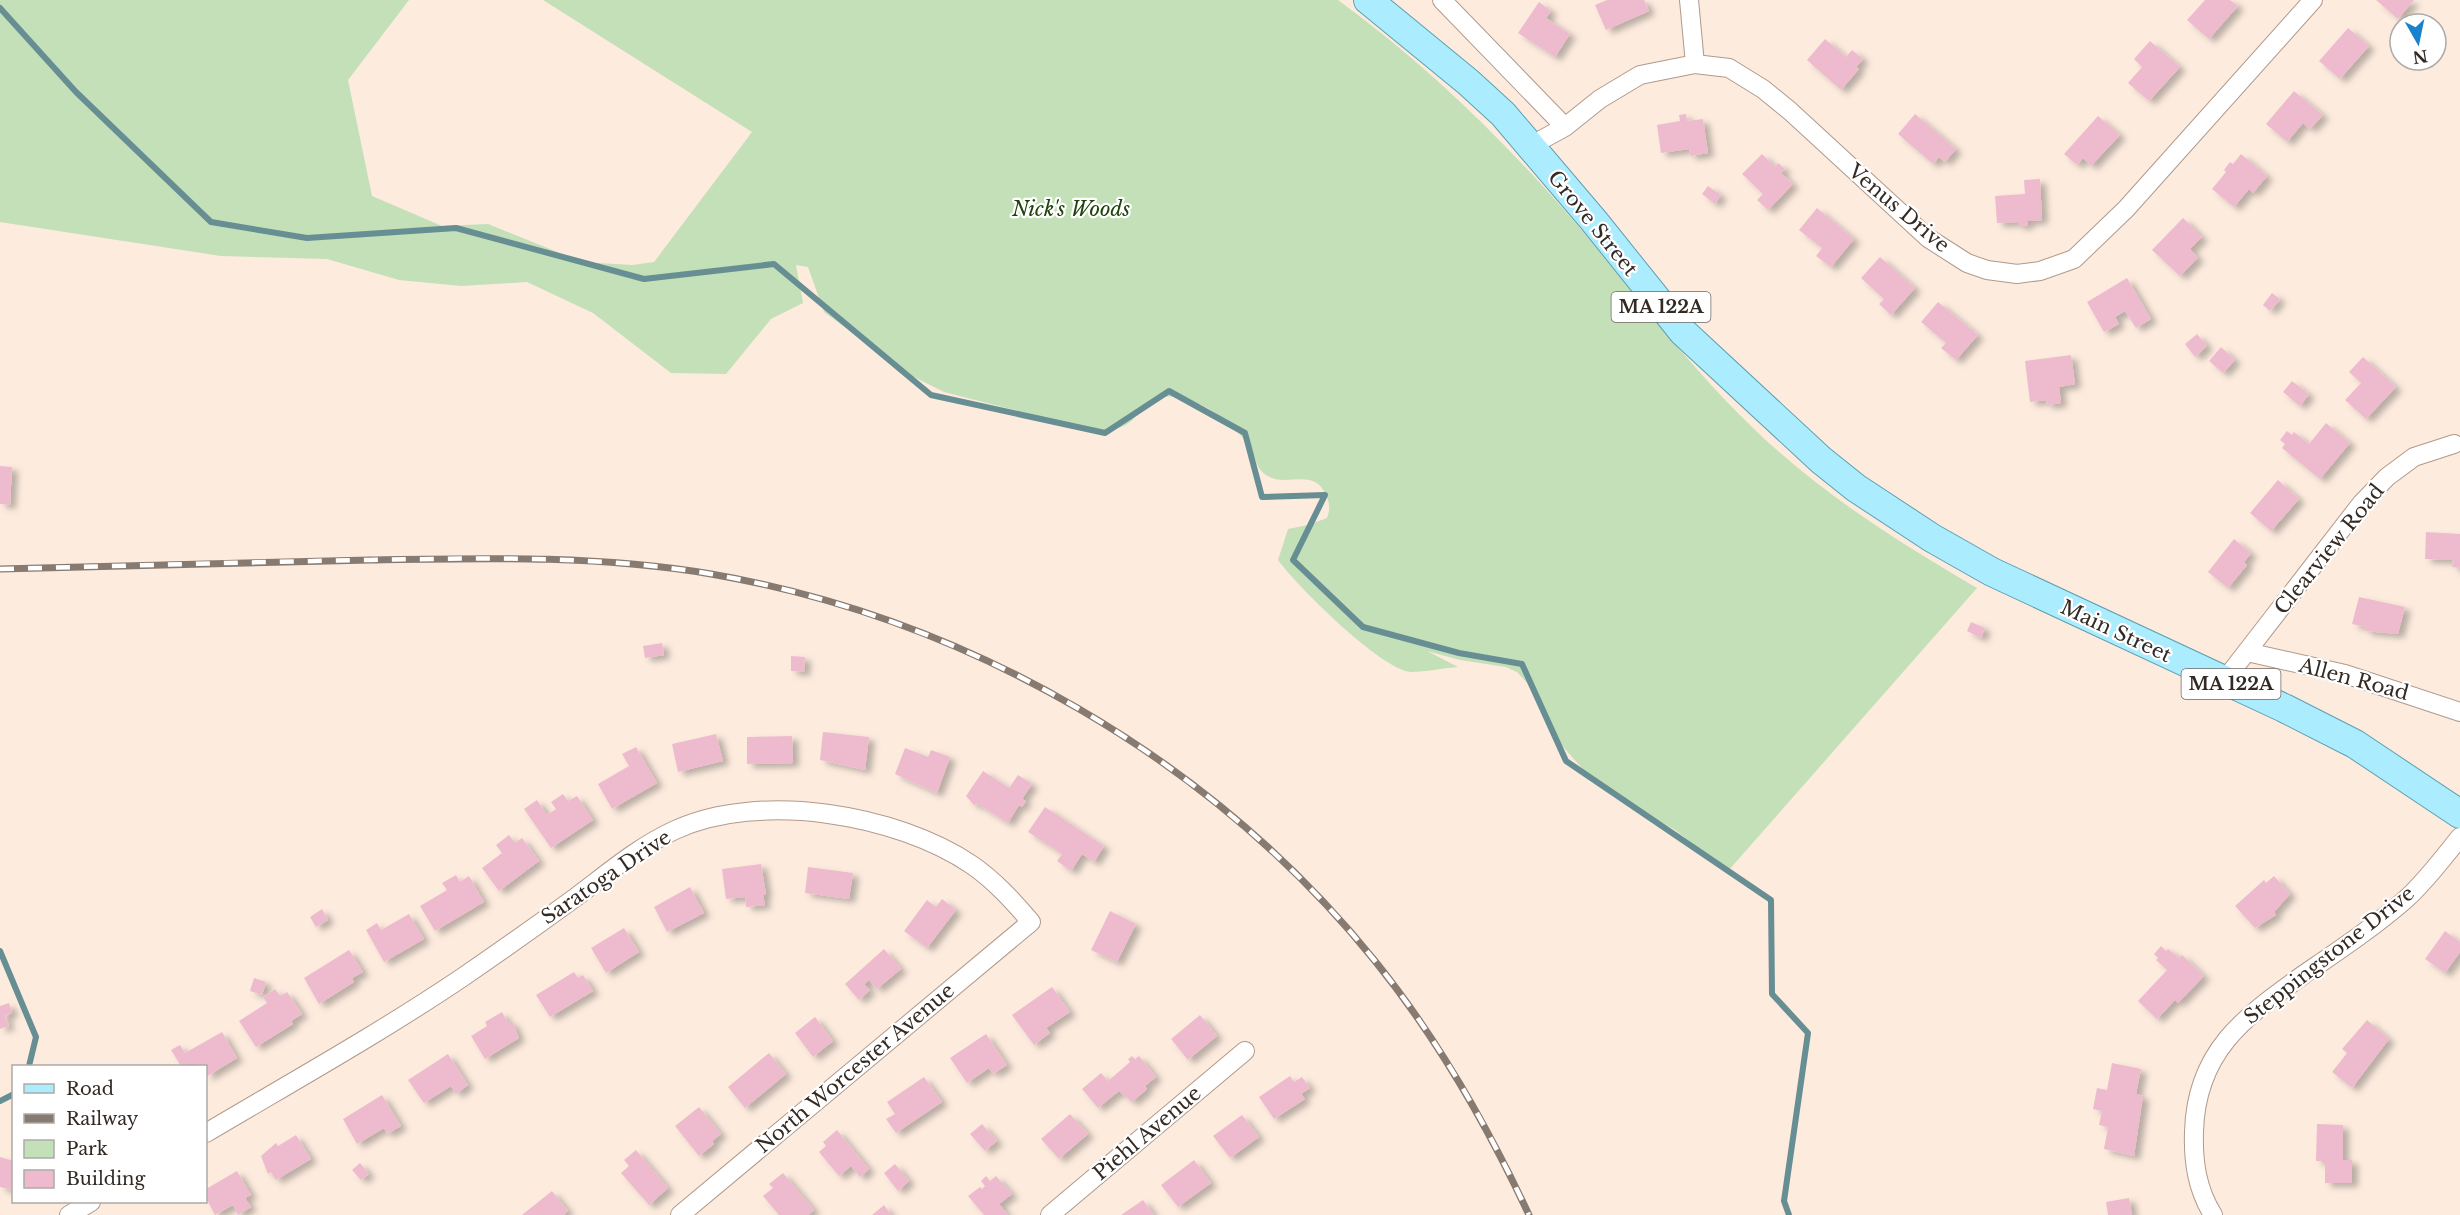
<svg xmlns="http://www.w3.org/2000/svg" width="2460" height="1215" viewBox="0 0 2460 1215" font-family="'Libre Baskerville',serif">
  <defs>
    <filter id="shadow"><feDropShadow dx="6" dy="4" stdDeviation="3" flood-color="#0004"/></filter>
  </defs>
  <rect width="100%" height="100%" fill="#fdebde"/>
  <path fill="#c3e0b8" d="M0,0h409l-61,80 24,116 70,30 46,-2 94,38 50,3 22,-3 98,-130 -209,-132h795c89,65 169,143 240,226 58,68 110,140 175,202 67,65 144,113 224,160l-249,283 -53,-41 -68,-40 -19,-15 -38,-43 -20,-46 -13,-14 -11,-5 -46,-7 -33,-9 31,16c-15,1 -32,5 -47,5 -30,-2 -115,-87 -133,-112l10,-31 20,-4 19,-7c3,-8 3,-15 -1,-23 -13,-29 -40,-6 -60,-20 -10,-6 -10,-18 -16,-27 -15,-24 -45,-47 -74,-51 -20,-4 -33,14 -46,25 -10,8 -23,9 -35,9l-151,-39 -36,-18 -84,-62 -16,-45 -12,-2 7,38 -32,16 -45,55 -55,-1 -78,-60 -66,-31 -66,4 -62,-6 -72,-21 -106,-3 -221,-34z"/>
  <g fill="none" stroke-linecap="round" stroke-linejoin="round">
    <path stroke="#678e93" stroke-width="6" d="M0,8l76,84 135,130 96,16 149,-10 188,51 130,-15 157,131 174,38 64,-42 76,42 17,64 63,-2 -32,65 70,67 96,26 63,11 44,97 205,139 1,94 36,39 -24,168 5,14
      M0,951l36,86 -7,29
      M0,1101l14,-7"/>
  </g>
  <path fill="#eebbce" filter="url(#shadow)" d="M1607,0h37l5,11 -43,19 -11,-25z
    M2205,0h25l8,6 -29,33 -22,-19z
    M2376,0h38l-16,19z
    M1539,2l12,9 -5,7 24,16 -15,23 -37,-24z
    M2348,28l21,18 -29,33 -21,-18z
    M1825,39l21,18 6,-7 11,9 -7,8 3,2 -18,21 -34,-30z
    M2150,41l30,26 -31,34 -21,-18 14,-16 -8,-8z
    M2294,91l29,24 -13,14 -7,-6 -16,19 -21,-18z
    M1686,114l1,7 16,-2 5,34 -18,3 -1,-7 -28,4 -4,-28 23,-4 -1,-6z
    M1915,114l41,35 -11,13 -6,-5 -6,7 -35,-30z
    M2098,116l22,19 -29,31 -8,-8 -6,7 -13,-11z
    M1762,154l13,13 3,-4 7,6 -4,4 12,11 -25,26 -11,-10 6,-6 -21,-20z
    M2241,154l26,22 -14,17 -4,-4 -15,18 -22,-18 14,-17 -2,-2 6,-8 3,2z
    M2040,179l2,41 -15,1 1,4 -10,1v-4l-21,1 -2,-27 30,-2 -1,-14z
    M1708,186l13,9 -6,9 -13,-10z
    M1817,208l37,31 -23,28 -15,-11 6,-8 -23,-18z
    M2183,218l19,19 -12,12 8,9 -18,18 -28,-26z
    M1880,257l35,31 -24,27 -12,-11 5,-5 -23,-21z
    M2127,278l24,41 -15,9 -11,-17 -10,6 4,7 -15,8 -17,-30z
    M2272,293l8,6 -10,12 -7,-6z
    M1938,302l40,33 -22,25 -15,-12 5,-5 -25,-21z
    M2197,334l10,12 -12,11 -10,-13z
    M2221,347l14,13 -12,13 -14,-12z
    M2071,355l4,29 -16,3 2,16 -14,2 -1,-5 -16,2 -5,-41z
    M2363,357l33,30 -30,32 -21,-19 16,-17 -12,-11z
    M2292,381l17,13 -9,12 -17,-14z
    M2326,423l24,20 -30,36 -38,-31 3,-4 -5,-4 7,-9 5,4 2,-3 15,12z
    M0,466l12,1 -2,38 -10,-1z
    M2278,480l21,19 -28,32 -21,-18z
    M2426,532l34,2v34l-8,-1 1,-7 -28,-1z
    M2234,539l17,14 -7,9 3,3 -19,23 -20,-16z
    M2359,597l46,10 -7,27 -33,-3 1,-4 -14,-3z
    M1971,622l14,6 -4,10 -14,-7z
    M662,643l2,12 -19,3 -2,-12z
    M791,656l14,1 -1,15 -13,-1z
    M823,732l46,5 -4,33 -45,-10z
    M716,734l7,27 -45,11 -6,-28z
    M792,736l1,27 -46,1v-27z
    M636,747l21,36 -45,26 -14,-25 31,-18 -7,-12z
    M905,748l23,9 3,-7 19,7 -13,36 -42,-19z
    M983,771l26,17 9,-13 14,9 -10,15 4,2 -4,6 -3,-2 -11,18 -32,-20 -1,3 -9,-10z
    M563,794l5,7 9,-5 16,24 -42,28 -27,-39 13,-9 10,15 9,-6 -5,-7z
    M1045,807l59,39 -10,16 -12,-8 -11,17 -14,-10 5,-7 -34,-22z
    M509,835l6,8 7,-5 17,23 -40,30 -17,-23 20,-15 -6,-8z
    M761,864l5,30 -3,1 2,10 -19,2 -1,-10 -19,2 -4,-30z
    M808,867l45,6 -4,26 -44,-6z
    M456,875l4,7 9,-6 15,26 -49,29 -15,-25 27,-16 -5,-7z
    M2274,876l16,18 -16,18 2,3 -21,13 -20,-22 29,-26 2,3z
    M690,887l14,26 -37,19 -13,-25z
    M942,899l14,11 -29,38 -23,-17 23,-31 9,7z
    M322,909l6,11 -12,7 -6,-10z
    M1110,911l26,13 -19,38 -26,-12z
    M409,914l15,25 -40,23 -18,-32 11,-7 4,7z
    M624,928l15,24 -33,21 -15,-25z
    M2445,931l15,11v10l-15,21 -20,-14z
    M2161,946l5,5 2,-2 11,9 3,-3 22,21 -26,27 -3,-3 -18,19 -19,-18 29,-31 -11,-10 2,-2 -4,-4z
    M884,949l17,20 -24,20 -8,-9 -5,4 6,6 -11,10 -14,-16z
    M349,950l14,22 -11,6 2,4 -35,22 -15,-26z
    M574,972l4,6 5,-3 10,16 -43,26 -14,-22z
    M254,978l12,4 -4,13 -12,-4z
    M1052,987l18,25 -24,16 4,5 -16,12 -22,-30z
    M275,989l5,7 7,-4 15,22 -11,7 2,3 -37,23 -17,-26 28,-18 -4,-6z
    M9,1003l3,10 -7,3 4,10 -9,3v-23z
    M502,1012l6,11 4,-2 7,17 -34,21 -14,-23 16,-10 -2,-4z
    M1200,1015l17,21 -29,24 -17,-21z
    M815,1017l18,24 -20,16 -18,-24z
    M2367,1020l22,19 -37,49 -20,-16 15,-19 -5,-4z
    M222,1032l15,26 -31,19v-11h-10l-2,-3 -13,3 -10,-16 9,-5 5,8z
    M986,1034l21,31 -14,9 -4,-6 -22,15 -17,-25z
    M769,1053l17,21 -41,34 -17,-21z
    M448,1054l20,31 -12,9 -5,-8 -27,17 -16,-23z
    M1132,1056l3,3 4,-3 17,21 -11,9 2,3 -15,13 -13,-11 -21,17 -16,-19 19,-16 7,8 22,-19 -2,-3z
    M2112,1063l29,6 -5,25 7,2 -9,60 -30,-7 4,-22 -9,-2 3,-14 -9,-2 4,-21 10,2z
    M1290,1076l4,6 8,-5 8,11 -9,6 4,5 -31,20 -15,-22z
    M924,1077l18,25 -46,31 -10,-14 9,-5 -8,-12z
    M382,1095l19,31 -14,8 -3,-6 -27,16 -14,-25z
    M699,1107l22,27 -9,7 2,3 -15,12 -24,-30z
    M1070,1114l18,20 -29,25 -18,-20z
    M1242,1115l17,22 -29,21 -17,-22z
    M982,1124l15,17 -12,10 -15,-17z
    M2317,1124l26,1v35h9v23h-27v-22h-9z
    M837,1130l32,39 -9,8 -9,-11 -12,10 -20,-24 7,-6 -3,-4z
    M296,1135l15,24 -35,21 -5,-8 -3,2 -7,-18 15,-13 2,3z
    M636,1150l32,38 -19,17 -28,-32 8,-7 -5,-6z
    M0,1157l14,4v29l-14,-3z
    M1194,1160l17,23 -33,24 -17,-22z
    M360,1163l9,11 -8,6 -9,-10z
    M895,1164l14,17 -11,10 -14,-18z
    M237,1171l14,24 -6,3 6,9 -13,8 -5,-10 -18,10 -9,-17v-9z
    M783,1173l31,37 -6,5h-29l-16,-19 10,-8 -4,-4z
    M986,1176l4,5 6,-5 16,18 -13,10 9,11h-24l-16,-19 12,-9 2,2 3,-3 -4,-5z
    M552,1191l16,20 -4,4h-42z
    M2129,1198l3,17h-24l-2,-13z
    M1143,1200l11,15h-33z
    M884,1205l7,10h-19z"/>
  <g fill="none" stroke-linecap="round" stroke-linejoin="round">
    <g stroke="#b09a8b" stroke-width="20">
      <path id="street" d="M1442,0l123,127
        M1689,0l6,64
        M1530,146l35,-19 35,-28 40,-24 55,-11 34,4 34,21 27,22 138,127 39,25 20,7 30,4 23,-3 34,-12 52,-50 187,-209
        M2247,652l98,22 115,38
        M2224,681l137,-177 26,-27 27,-20 40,-13
        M206,1133c86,-51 174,-100 257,-156 38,-26 76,-53 113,-80 32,-24 62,-50 99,-67 84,-39 222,-16 297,35 23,16 41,36 59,57l-351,293
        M69,1215l22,-13
        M1050,1215l195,-164
        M2213,1215c-16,-26 -20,-53 -19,-83 2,-80 49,-114 109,-157 35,-24 71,-48 103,-76 20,-18 37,-41 54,-62"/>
    </g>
    <g stroke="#5da0b2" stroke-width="30">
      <path id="primary" d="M1368,0l100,82 35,32 91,107 89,111 138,128 35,28 76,50 60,34 292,136 71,36 105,70"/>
    </g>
    <use href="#street" stroke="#fff" stroke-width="18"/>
    <use href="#primary" stroke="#abecfe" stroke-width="28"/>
    <g stroke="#877a71" stroke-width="7">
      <path id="rail" d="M0,569c123,-3 246,-7 370,-9 113,-2 229,-5 341,14 256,44 501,185 664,387 63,78 112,164 154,254"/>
    </g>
    <use href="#rail" stroke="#fff" stroke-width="4.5" stroke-dasharray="14" stroke-linecap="butt"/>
  </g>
  <g text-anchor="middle" stroke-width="4.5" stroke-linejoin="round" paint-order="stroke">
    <g fill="#fff" stroke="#706a66" stroke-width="1.5">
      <rect x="1611.5" y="292" width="99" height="30" rx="4.5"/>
      <rect x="2181.5" y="669" width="99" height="30" rx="4.5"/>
    </g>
    <g font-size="18" font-weight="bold" fill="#332a24">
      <text x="1661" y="313">MA 122A</text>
      <text x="2231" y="690">MA 122A</text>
    </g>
    <g font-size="20" fill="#332a24" stroke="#fff">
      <text transform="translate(1899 208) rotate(40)" y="7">Venus Drive</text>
      <text transform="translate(1593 223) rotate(51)" y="7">Grove Street</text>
      <text transform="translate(2329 549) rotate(-51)" y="7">Clearview Road</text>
      <text transform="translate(2116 631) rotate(25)" y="7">Main Street</text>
      <text transform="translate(2354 679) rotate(15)" y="7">Allen Road</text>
      <text transform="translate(606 877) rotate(-34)" y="7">Saratoga Drive</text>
      <text transform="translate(2329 955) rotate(-38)" y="7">Steppingstone Drive</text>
      <text transform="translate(855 1068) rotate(-40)" y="7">North Worcester Avenue</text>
      <text transform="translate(1147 1133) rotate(-40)" y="7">Piehl Avenue</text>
    </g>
    <g font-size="20" font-style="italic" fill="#1f430b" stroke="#fff">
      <text x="1071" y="216">Nick's Woods</text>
    </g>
  </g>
  <rect x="12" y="1065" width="195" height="138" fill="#ffffff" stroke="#adaaa7" stroke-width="1.5"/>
  <rect x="24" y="1084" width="30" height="9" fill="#abecfe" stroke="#adaaa7" stroke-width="1.5"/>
  <text x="66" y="1095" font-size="18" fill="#332a24">Road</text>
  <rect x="24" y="1114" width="30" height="9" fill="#877a71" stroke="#adaaa7" stroke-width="1.5"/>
  <text x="66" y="1125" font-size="18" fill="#332a24">Railway</text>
  <rect x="24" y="1140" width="30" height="18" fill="#c3e0b8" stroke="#adaaa7" stroke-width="1.5"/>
  <text x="66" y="1155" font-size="18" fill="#332a24">Park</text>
  <rect x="24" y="1170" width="30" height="18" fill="#eebbce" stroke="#adaaa7" stroke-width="1.5"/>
  <text x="66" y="1185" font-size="18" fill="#332a24">Building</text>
  <g transform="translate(2418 42) rotate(171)"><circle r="28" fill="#ffffff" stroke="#adaaa7" stroke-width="1.5"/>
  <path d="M0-4.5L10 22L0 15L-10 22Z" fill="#1982cd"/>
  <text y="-9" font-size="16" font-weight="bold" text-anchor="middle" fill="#332a24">N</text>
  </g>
</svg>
